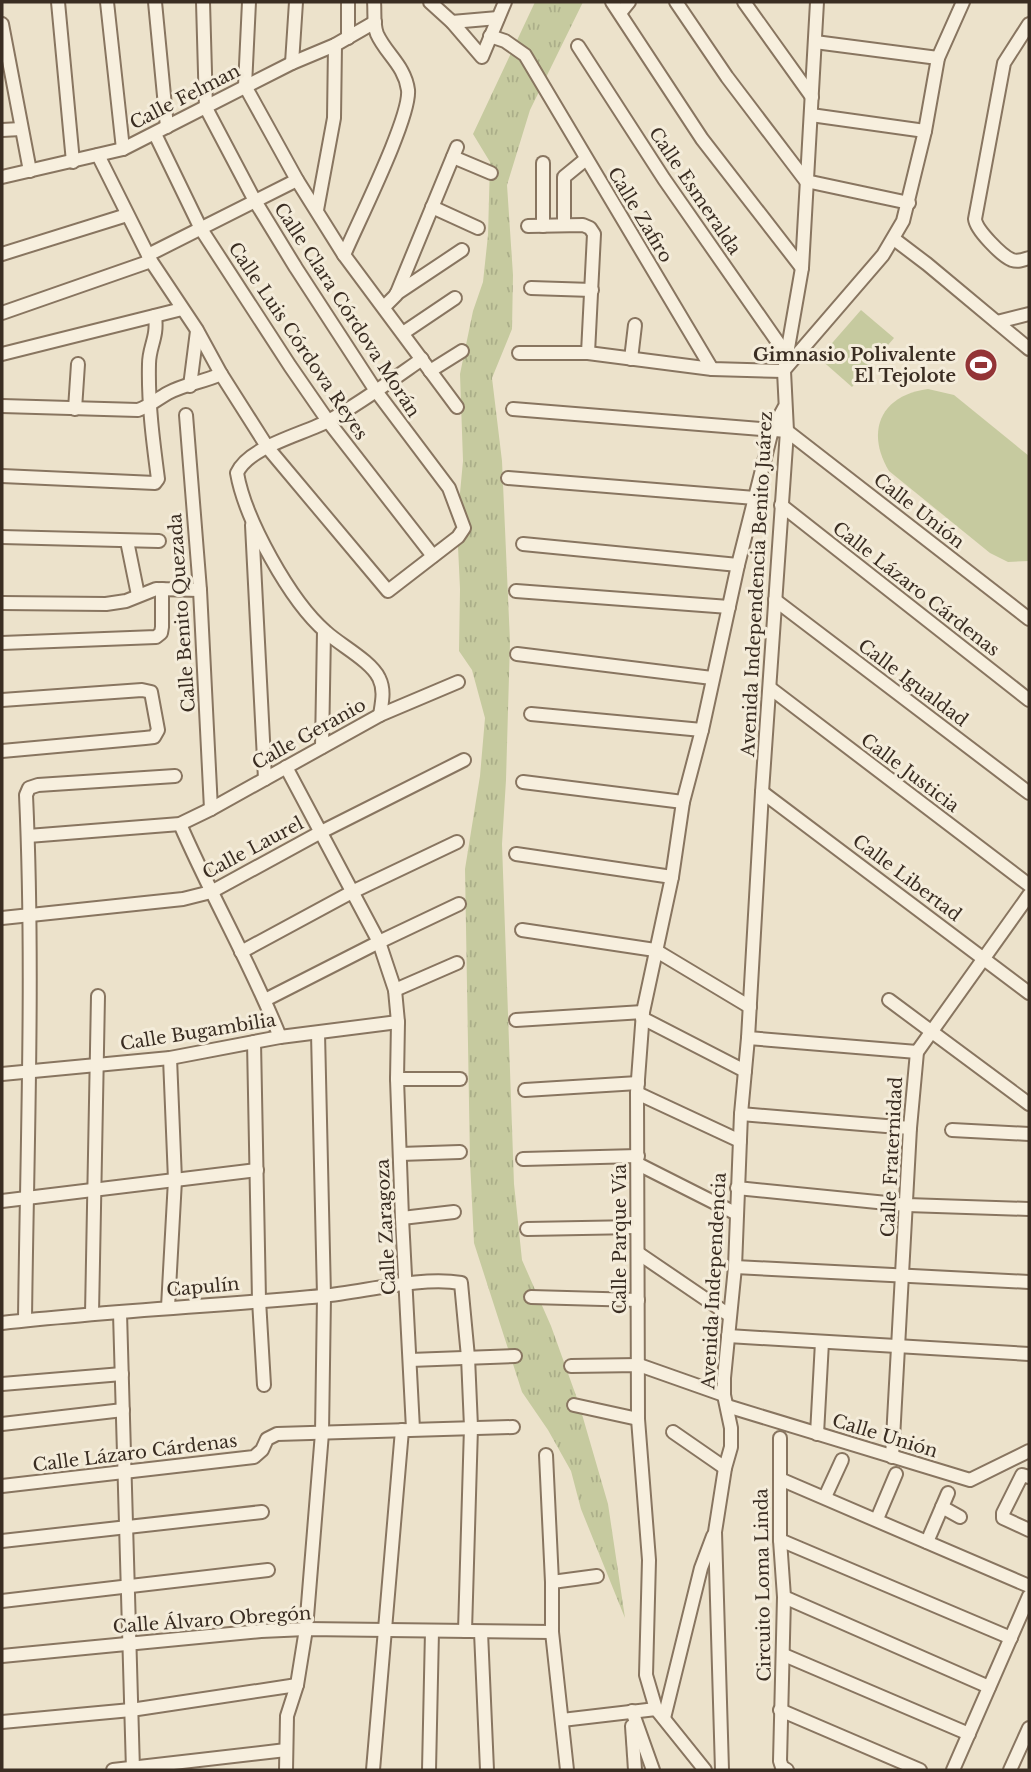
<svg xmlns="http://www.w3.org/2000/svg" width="1031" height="1772" font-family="'Libre Baskerville',serif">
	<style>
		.grass { fill: url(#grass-tufts) }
		.green { fill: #c6ca9f }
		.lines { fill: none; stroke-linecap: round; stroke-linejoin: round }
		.minor-casing { stroke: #887560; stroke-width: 16 }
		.minor { stroke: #f7efde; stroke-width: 12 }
		.labels { text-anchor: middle; stroke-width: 6; stroke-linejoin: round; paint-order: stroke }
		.street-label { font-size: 18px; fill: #3a2d22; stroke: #f4ecda }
		.poi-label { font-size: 18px; font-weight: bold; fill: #3a2d22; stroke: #f4ecda; text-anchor: end }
	</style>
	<defs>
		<pattern id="grass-tufts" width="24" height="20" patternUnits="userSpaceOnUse" patternTransform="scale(1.75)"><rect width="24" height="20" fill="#c6ca9f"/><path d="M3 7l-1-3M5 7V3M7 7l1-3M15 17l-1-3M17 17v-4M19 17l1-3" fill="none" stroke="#abae89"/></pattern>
	</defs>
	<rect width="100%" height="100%" fill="#ece2cb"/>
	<path class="grass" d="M535 2H583L530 110 507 185 513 275 512 329 492 378 502 461 510 642 506 780 502 844 514 1184 522 1260 551 1326 579 1404 608 1504 625 1618 581 1509 571 1471 548 1430 522 1392 474 1243 470 1161 465 869 480 776 485 718 472 670 459 651 460 589 457 525 463 461 460 374 473 311 483 282 488 235 490 162 473 134Z"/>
	<g class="green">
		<path d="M861 310 894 338 852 387 819 358Z"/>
		<path d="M928 389 954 395 1029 456V561L1008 562 990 553 889 471C865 431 881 395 928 389Z"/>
	</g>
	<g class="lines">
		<defs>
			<g id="minor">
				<path d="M58 2 73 162"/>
				<path d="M107 2 123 149"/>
				<path d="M155 2 167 127"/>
				<path d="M249 2 245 86 297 180 344 255 457 407"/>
				<path d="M348 2V38"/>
				<path d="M430 2 452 22 482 57 505 2"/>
				<path d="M612 2 702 139 802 268"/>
				<path d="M676 2 727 77 806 181 909 203"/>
				<path d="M744 2 812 97"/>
				<path d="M620 13 629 2"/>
				<path d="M452 22 498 18"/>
				<path d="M2 24 30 171"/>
				<path d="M1029 24 1004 63 975 219C976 230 1002 256 1012 260 1018 262 1023 260 1029 258"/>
				<path d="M490 36 505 41 525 55 712 369"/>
				<path d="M815 42 938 58"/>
				<path d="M578 46 664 179 786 354"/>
				<path d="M292 63 296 2"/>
				<path d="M811 115 925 131"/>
				<path d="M2 130 21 129"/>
				<path d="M155 134 201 229 290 366 328 421 433 556"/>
				<path d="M98 155 151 261 197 330 221 374 268 448 388 591 458 537 464 528 449 488 376 391 296 268 255 201 206 108 203 2"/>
				<path d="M453 157 491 173"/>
				<path d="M543 163V226"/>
				<path d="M2 177 123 149 292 63 335 45 375 22"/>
				<path d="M432 207 478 228"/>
				<path d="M317 210 334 118 335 45"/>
				<path d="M564 225V177L586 159"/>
				<path d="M528 226 583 225 590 228 594 234 588 353"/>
				<path d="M894 239 927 264 1029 349"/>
				<path d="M2 254 127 215"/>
				<path d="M148 255 297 180"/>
				<path d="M344 255C357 224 411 117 408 90 405 66 386 54 377 34 373 24 375 12 374 2"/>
				<path d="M531 288 592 290"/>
				<path d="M396 294 462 250"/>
				<path d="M384 307 396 295 457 147"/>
				<path d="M2 313 151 261"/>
				<path d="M997 322 1029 314"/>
				<path d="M403 333 455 298"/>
				<path d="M519 353H588L712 369 784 371"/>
				<path d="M2 354 182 309"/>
				<path d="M631 359 635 325"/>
				<path d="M784 370 883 255 903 221 925 131 938 58 963 2"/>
				<path d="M430 371 462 351"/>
				<path d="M190 386 197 331"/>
				<path d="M2 406 138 410C150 406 157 399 168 393 184 384 204 382 221 374"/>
				<path d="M75 409 78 364"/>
				<path d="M513 409 787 431 1029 619"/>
				<path d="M186 415 200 590 211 809"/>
				<path d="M2 476 155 483 158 479C153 441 148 403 149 364 149 346 158 338 155 316"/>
				<path d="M508 478 755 498"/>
				<path d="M781 505 1029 700"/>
				<path d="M252 525 265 779"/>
				<path d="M2 537 159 541"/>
				<path d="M127 541 138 595"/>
				<path d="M523 544 738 565"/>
				<path d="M516 591 729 607"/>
				<path d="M775 600 1029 793"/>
				<path d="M2 603 106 604 126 601 156 589 200 590"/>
				<path d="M2 643 156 637 161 633 162 627V589"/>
				<path d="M517 654 712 678"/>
				<path d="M770 688 1029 885"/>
				<path d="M2 700 142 690 151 692 158 730 154 737 145 738 2 751"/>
				<path d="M531 714 702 730"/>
				<path d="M380 715C382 702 385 690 379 678 371 661 340 645 326 632 290 601 245 519 237 473 249 446 305 434 330 420 362 402 392 380 422 359"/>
				<path d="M322 747 324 631"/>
				<path d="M286 767 379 942 395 990 398 1022 397 1079 402 1218 413 1429"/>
				<path d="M523 782 683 802"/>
				<path d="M762 792 1029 993"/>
				<path d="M180 824C211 896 251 964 280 1037"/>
				<path d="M28 836 180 824 211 809 380 715 458 682"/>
				<path d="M516 854 672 877"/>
				<path d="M2 918 183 899 211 892 321 832 464 760"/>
				<path d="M522 930 655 950 750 1007"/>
				<path d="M241 952 352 892 457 842"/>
				<path d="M395 990 457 963"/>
				<path d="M265 1000 379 942 459 904"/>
				<path d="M889 1000 1029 1104"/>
				<path d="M642 1018 745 1071"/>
				<path d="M516 1020 643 1012"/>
				<path d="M748 1038 917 1052"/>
				<path d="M254 1042 259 1300 264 1385"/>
				<path d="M2 1074 170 1058 280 1037 398 1022"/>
				<path d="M397 1079H460"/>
				<path d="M525 1090 638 1083"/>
				<path d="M637 1093 740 1141"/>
				<path d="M741 1114 910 1128"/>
				<path d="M952 1130 1029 1134"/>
				<path d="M400 1154 460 1152"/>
				<path d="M523 1159 638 1156"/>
				<path d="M638 1164 737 1214"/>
				<path d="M737 1188 907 1205 1029 1209"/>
				<path d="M2 1201 257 1170"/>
				<path d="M402 1218 454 1212"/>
				<path d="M527 1229 637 1227"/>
				<path d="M638 1253 729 1315"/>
				<path d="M735 1267 1029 1282"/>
				<path d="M531 1297 638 1300"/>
				<path d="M168 1307 175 1180 170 1058"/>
				<path d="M120 1313 133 1770"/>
				<path d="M92 1314 98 996"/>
				<path d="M25 1320C27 1145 34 970 26 795L29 788 38 785 175 776"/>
				<path d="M2 1323C108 1311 216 1306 322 1296 364 1292 421 1276 461 1283L468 1357 471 1427 465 1631"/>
				<path d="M728 1336 1029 1354"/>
				<path d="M410 1360 515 1356"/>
				<path d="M571 1366 639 1365 724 1395"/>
				<path d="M2 1384 122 1374"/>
				<path d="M574 1405 638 1419"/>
				<path d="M727 1406 970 1480 1029 1451"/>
				<path d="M2 1424 123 1410"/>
				<path d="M673 1432 725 1468"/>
				<path d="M817 1434 822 1342"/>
				<path d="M780 1438V1540L784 1597 780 1761 782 1767 787 1770"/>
				<path d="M546 1455 552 1582V1632L567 1770"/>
				<path d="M892 1457 910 1128 917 1052 1029 895"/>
				<path d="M1029 1477 1022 1475 1003 1513V1518L1029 1530"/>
				<path d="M780 1479 1029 1586"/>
				<path d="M2 1486 254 1457 262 1450 267 1439 277 1434 513 1427"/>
				<path d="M825 1497 842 1460"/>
				<path d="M942 1507 960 1517"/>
				<path d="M877 1519 896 1474"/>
				<path d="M780 1540 1011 1638"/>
				<path d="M2 1541 262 1512"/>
				<path d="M927 1542 948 1493"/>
				<path d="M552 1582 597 1576"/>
				<path d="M784 1597 989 1687"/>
				<path d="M2 1601 268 1570"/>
				<path d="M481 1632 487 1770"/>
				<path d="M784 1655 969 1734"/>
				<path d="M2 1656 261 1631 306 1629 552 1632"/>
				<path d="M780 1710 920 1770"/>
				<path d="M632 1711 653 1770"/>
				<path d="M664 1718 701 1568 713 1536"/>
				<path d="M562 1720 656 1709"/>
				<path d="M2 1722 131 1710 297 1685"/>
				<path d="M632 1726 635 1770"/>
				<path d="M113 1770 286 1750"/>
				<path d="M286 1770 287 1716 297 1685 306 1629 322 1433 324 1296 318 1033"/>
				<path d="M373 1770 402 1430"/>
				<path d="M429 1770 432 1631"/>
				<path d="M705 1770 656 1709 646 1675 649 1560 638 1419 637 1093 643 1012 672 877 683 802 702 730 738 565 772 430 784 408"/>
				<path d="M722 1770 715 1532 725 1468 731 1447V1428L724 1395V1378L735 1267 741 1114 748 1038 762 792 787 431 784 371 802 268 817 2"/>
				<path d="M953 1770 1029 1596"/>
				<path d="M1010 1770 1029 1728"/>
			</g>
		</defs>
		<use href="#minor" class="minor-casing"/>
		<use href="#minor" class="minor"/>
	</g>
	<defs>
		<symbol id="stadium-disc" viewBox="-11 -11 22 22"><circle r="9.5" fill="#933436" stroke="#f4ecda"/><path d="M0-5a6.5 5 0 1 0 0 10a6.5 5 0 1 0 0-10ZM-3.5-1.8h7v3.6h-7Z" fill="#fff"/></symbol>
	</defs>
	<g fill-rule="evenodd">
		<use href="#stadium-disc" x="962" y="346" width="38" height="38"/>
	</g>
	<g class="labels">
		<g class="street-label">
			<text transform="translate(185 97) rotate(-27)" y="6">Calle Felman</text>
			<text transform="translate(695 191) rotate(56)" y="6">Calle Esmeralda</text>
			<text transform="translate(640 215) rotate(59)" y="6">Calle Zafiro</text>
			<text transform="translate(347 310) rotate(57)" y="6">Calle Clara Córdova Morán</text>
			<text transform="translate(298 341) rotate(56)" y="6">Calle Luis Córdova Reyes</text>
			<text transform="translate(919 511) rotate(38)" y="6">Calle Unión</text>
			<text transform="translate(757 584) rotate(-87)" y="6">Avenida Independencia Benito Juárez</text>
			<text transform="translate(916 589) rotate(38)" y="6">Calle Lázaro Cárdenas</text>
			<text transform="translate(182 613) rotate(-94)" y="6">Calle Benito Quezada</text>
			<text transform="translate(913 683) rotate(37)" y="6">Calle Igualdad</text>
			<text transform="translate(309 734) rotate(-29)" y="6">Calle Geranio</text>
			<text transform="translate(910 773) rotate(37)" y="6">Calle Justicia</text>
			<text transform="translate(253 848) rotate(-28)" y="6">Calle Laurel</text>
			<text transform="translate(907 878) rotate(37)" y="6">Calle Libertad</text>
			<text transform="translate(198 1032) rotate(-9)" y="6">Calle Bugambilia</text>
			<text transform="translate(892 1157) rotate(-87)" y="6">Calle Fraternidad</text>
			<text transform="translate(386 1227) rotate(-93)" y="6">Calle Zaragoza</text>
			<text transform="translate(620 1239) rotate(-90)" y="6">Calle Parque Vía</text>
			<text transform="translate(714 1281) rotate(-87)" y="6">Avenida Independencia</text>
			<text transform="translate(203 1287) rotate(-5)" y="6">Capulín</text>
			<text transform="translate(885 1436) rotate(17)" y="6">Calle Unión</text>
			<text transform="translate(135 1453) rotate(-7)" y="6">Calle Lázaro Cárdenas</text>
			<text transform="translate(763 1585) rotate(-91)" y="6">Circuito Loma Linda</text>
			<text transform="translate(212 1620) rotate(-4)" y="6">Calle Álvaro Obregón</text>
		</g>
		<g class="poi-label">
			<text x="956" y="361">Gimnasio Polivalente<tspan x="956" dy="21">El Tejolote</tspan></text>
		</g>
	</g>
	<rect width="1031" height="1772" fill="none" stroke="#3a2d22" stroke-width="7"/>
</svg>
